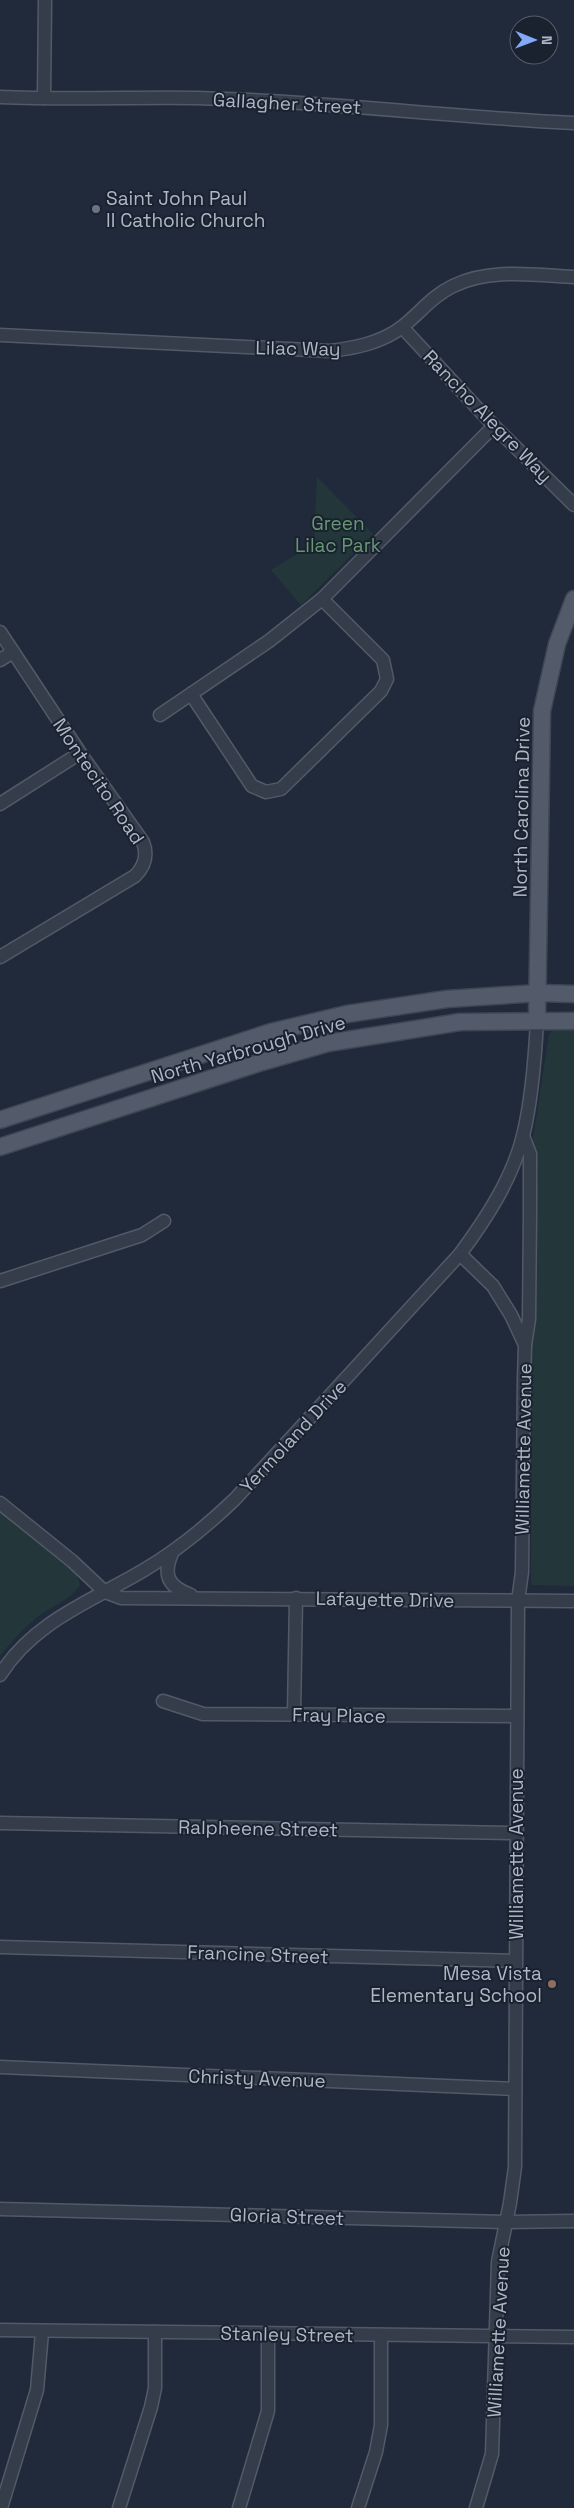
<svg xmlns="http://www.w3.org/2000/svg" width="574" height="2508" font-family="'Space Grotesk',sans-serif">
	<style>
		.green { fill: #23373b }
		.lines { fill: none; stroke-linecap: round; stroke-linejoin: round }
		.minor-casing { stroke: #525a68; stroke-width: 15 }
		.major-casing { stroke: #3e4653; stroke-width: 19 }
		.minor { stroke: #353d4a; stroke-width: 12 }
		.major { stroke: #535b6a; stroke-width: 16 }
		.worship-dot { fill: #6b7280; stroke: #1a222f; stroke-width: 2 }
		.education-dot { fill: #8d6e63; stroke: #1a222f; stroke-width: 2 }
		.labels { text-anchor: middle; stroke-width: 4; stroke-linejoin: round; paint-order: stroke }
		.street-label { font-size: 19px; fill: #afb7c6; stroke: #1a222f }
		.poi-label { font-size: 19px; fill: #afb7c6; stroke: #1a222f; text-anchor: start }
		.park-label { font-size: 19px; fill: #669874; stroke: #1a222f }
	</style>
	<rect width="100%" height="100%" fill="#212a3a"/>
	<g class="green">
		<path d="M317 477 373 534 301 605 271 570 314 544Z"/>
		<path d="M559 1026H574V1586L531 1585 533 1139 549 1034Z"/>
		<path d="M0 1509 76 1572 80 1585C72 1599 49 1608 36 1618 22 1630 11 1642 0 1656Z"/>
	</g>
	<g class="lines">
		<defs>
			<g id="minor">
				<path d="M0 97C66 100 131 97 197 98 323 101 448 117 574 123"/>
				<path d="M44 98 45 0"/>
				<path d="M402 327 494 426 574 505"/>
				<path d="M0 335 330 351C355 348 381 343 402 327 420 313 432 296 453 286 490 268 534 275 574 277"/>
				<path d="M0 632 80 753 143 842C148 855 145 866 135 876L0 957"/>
				<path d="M0 660 13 652"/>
				<path d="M191 694 252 786 266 792 281 789 381 691 387 679 383 660 322 599"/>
				<path d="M160 715 269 641 322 599 494 426"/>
				<path d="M0 804 80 753"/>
				<path d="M460 1254 493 1286 511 1315 525 1345"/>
				<path d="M0 1281 142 1235 164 1221"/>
				<path d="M0 1503 72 1561 105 1592 121 1598 574 1601"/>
				<path d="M172 1553C162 1576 169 1587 191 1595"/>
				<path d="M0 1675C34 1621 92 1601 144 1570 178 1550 207 1526 235 1499L460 1254C486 1219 512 1179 523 1136 532 1099 535 1059 537 1021"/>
				<path d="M163 1701 203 1714 517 1716"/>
				<path d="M294 1714 296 1598"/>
				<path d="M0 1823 516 1833"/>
				<path d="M0 1947 515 1961"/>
				<path d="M0 2067 515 2089"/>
				<path d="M0 2209 505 2222 574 2221"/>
				<path d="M0 2330 574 2337"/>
				<path d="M1 2508 37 2390 42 2332"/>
				<path d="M119 2508 151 2407 155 2388V2332"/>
				<path d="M239 2508 268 2411V2334"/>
				<path d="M358 2508 376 2452 381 2425V2335"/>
				<path d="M476 2508 492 2454 498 2262 510 2203 515 2167 518 1601 522 1572 524 1378 525 1345 529 1319 530 1213V1154L523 1136"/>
			</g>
			<g id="major">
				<path d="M537 1021 542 711 557 644 574 599"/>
				<path d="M0 1120 271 1032 347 1014 447 999 539 993 574 994"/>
				<path d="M0 1147 262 1062 328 1043 460 1022 574 1021"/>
			</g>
		</defs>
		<use href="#minor" class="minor-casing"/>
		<use href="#major" class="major-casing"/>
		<use href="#minor" class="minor"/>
		<use href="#major" class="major"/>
	</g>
	<circle class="worship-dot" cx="96" cy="209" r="5"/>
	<circle class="education-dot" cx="552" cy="1984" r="5"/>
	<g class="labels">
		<g class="street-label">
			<text transform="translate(287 103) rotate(3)" y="7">Gallagher Street</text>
			<text transform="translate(298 348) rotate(1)" y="7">Lilac Way</text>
			<text transform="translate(488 416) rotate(46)" y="7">Rancho Alegre Way</text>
			<text transform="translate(99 781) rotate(56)" y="7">Montecito Road</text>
			<text transform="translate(521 807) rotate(-89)" y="7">North Carolina Drive</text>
			<text transform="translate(248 1049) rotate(-16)" y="7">North Yarbrough Drive</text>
			<text transform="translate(293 1436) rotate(-47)" y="7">Yermoland Drive</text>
			<text transform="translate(523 1449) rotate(-89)" y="7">Williamette Avenue</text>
			<text transform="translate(385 1599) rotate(1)" y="7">Lafayette Drive</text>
			<text transform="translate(339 1715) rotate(1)" y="7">Fray Place</text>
			<text transform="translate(258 1828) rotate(1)" y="7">Ralpheene Street</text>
			<text transform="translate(516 1854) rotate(-90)" y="7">Williamette Avenue</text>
			<text transform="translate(258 1954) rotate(2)" y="7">Francine Street</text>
			<text transform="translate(257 2078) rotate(2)" y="7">Christy Avenue</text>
			<text transform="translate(287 2216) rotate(2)" y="7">Gloria Street</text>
			<text transform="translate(498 2332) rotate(-87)" y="7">Williamette Avenue</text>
			<text transform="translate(287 2334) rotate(1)" y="7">Stanley Street</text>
		</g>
		<g class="poi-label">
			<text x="106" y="205">Saint John Paul<tspan x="106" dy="22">II Catholic Church</tspan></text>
			<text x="542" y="1980" text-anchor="end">Mesa Vista<tspan x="542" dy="22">Elementary School</tspan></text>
		</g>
		<g class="park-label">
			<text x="338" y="530">Green<tspan x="338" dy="22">Lilac Park</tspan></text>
		</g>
	</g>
	<g transform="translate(534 40) rotate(91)"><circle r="24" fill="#1a222f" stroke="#565e6b"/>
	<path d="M0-4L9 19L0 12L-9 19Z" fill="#82aaf9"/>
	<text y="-8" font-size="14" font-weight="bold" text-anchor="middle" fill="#afb7c6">N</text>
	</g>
</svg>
